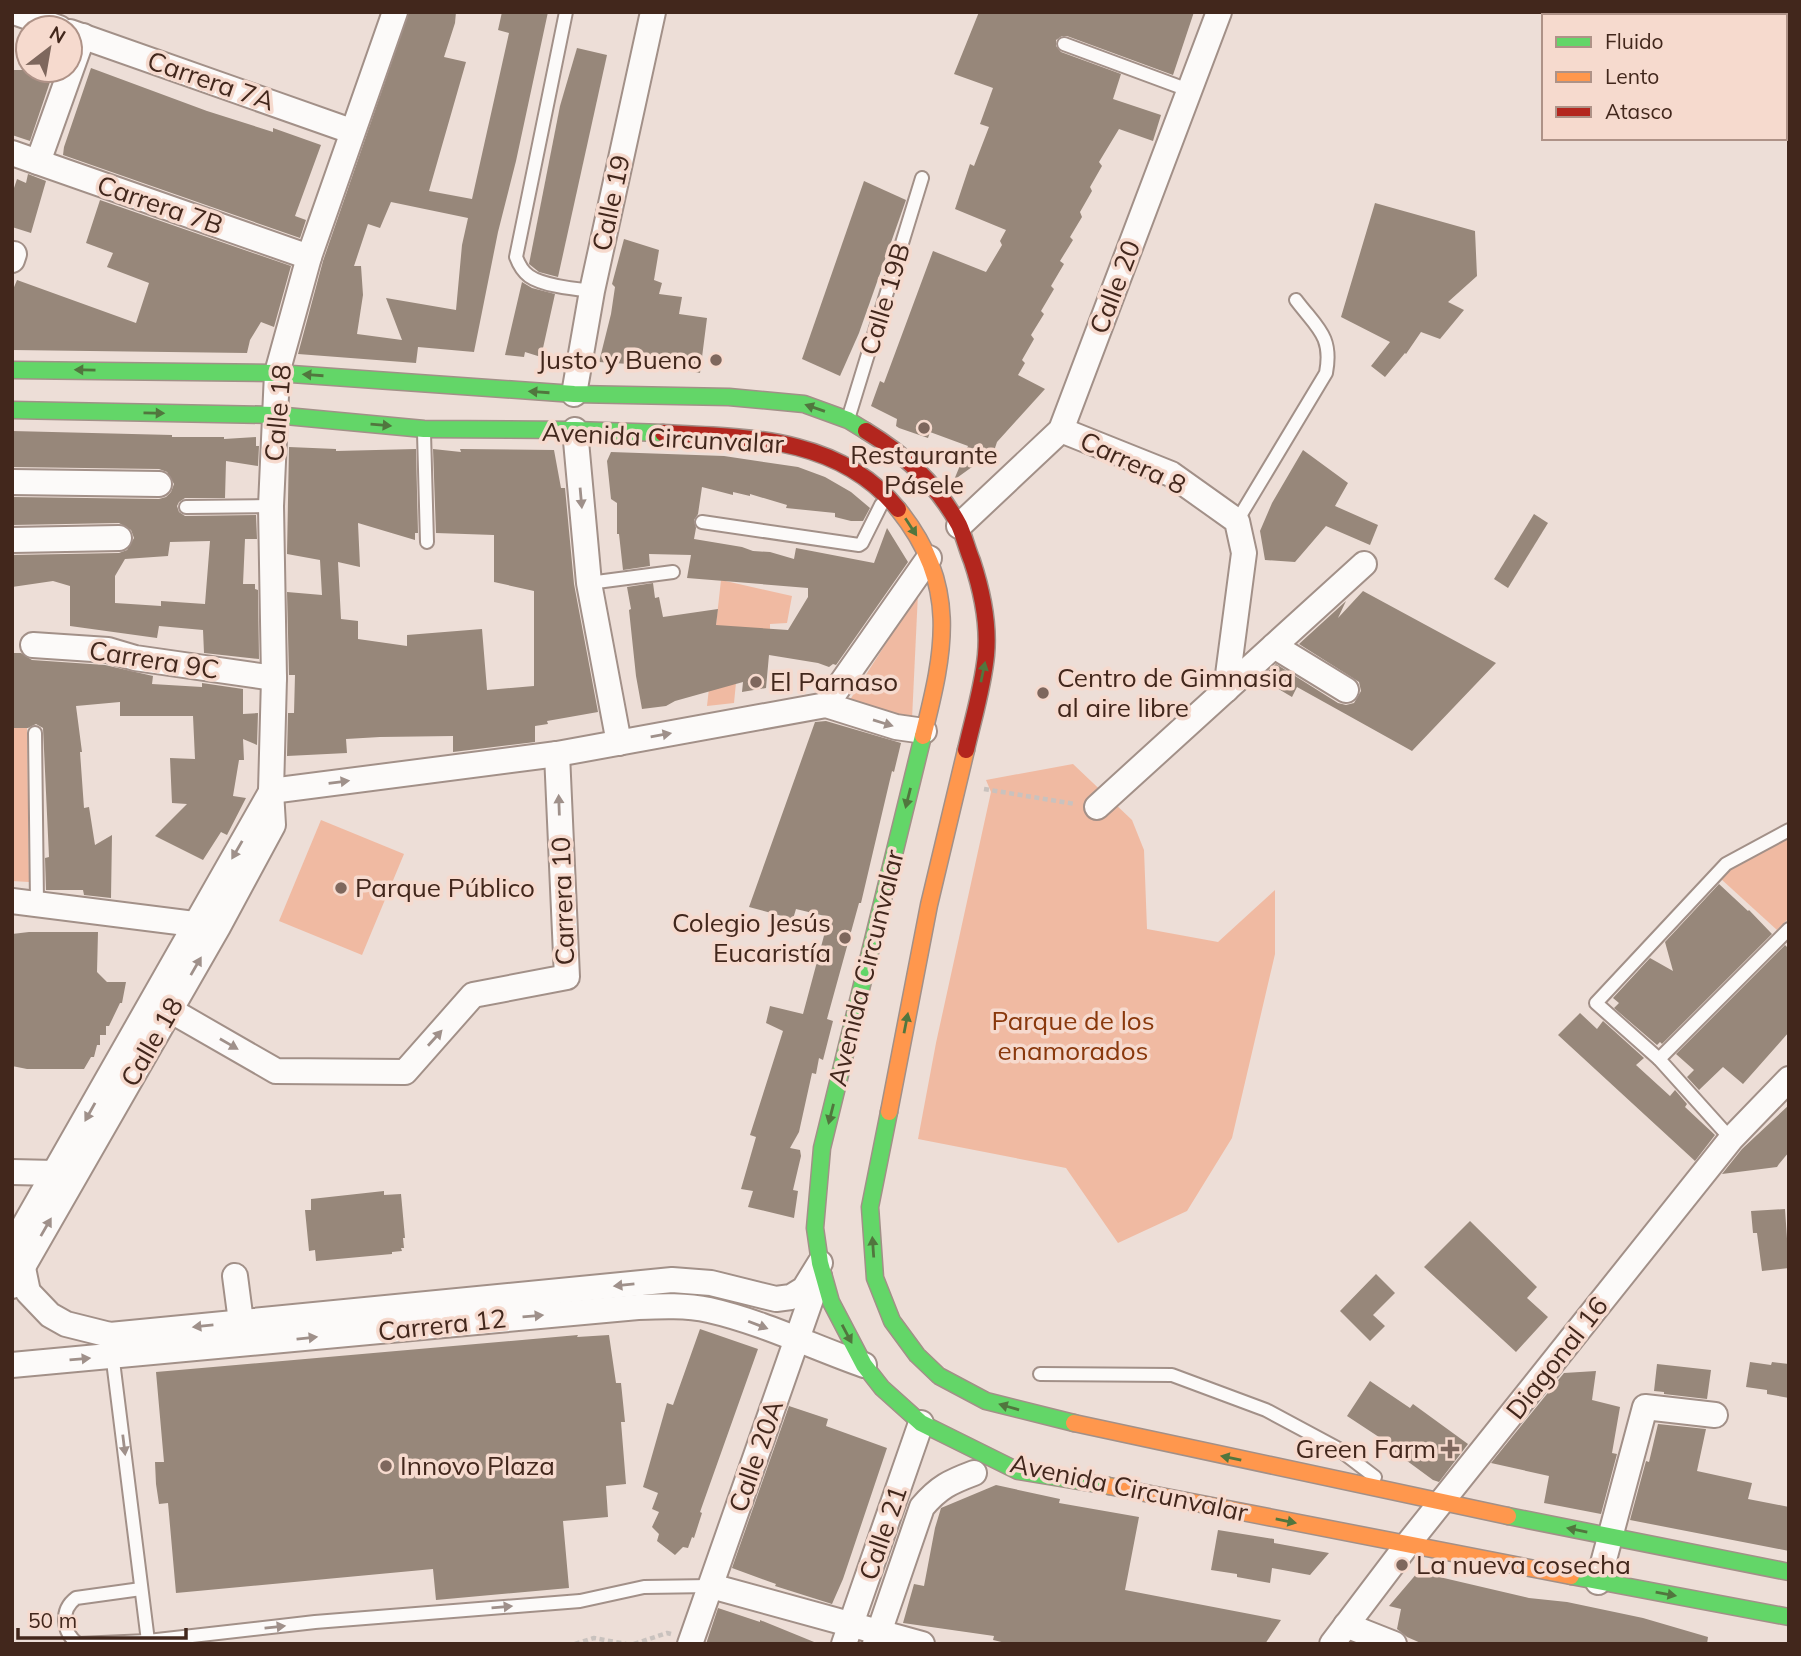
<svg xmlns="http://www.w3.org/2000/svg" width="1801" height="1656" font-family="Mulish,sans-serif">
	<style>
		.green { fill: #f0baa2 }
		.building { fill: #97877a; fill-rule: evenodd }
		.lines { fill: none; stroke-linecap: round; stroke-linejoin: round }
		.lane-casing { stroke: #a29088; stroke-width: 16 }
		.street-casing { stroke: #a29088; stroke-width: 28 }
		.fast-casing { stroke: #a29088; stroke-width: 19 }
		.slow-casing { stroke: #a29088; stroke-width: 19 }
		.jam-casing { stroke: #a29088; stroke-width: 19 }
		.path { stroke: #c9c2be; stroke-width: 4.5; stroke-dasharray: 5 3.5; stroke-linecap: butt }
		.lane { stroke: #fcfaf9; stroke-width: 12 }
		.street { stroke: #fcfaf9; stroke-width: 24 }
		.fast { stroke: #63d668; stroke-width: 16 }
		.slow { stroke: #ff974d; stroke-width: 16 }
		.jam { stroke: #b3261e; stroke-width: 16 }
		.oneway { fill: #51763e }
		.oneway2 { fill: #9f908a }
		.poi-dot { fill: #7e675d; stroke: #f6dace; stroke-width: 2.5 }
		.labels { text-anchor: middle; stroke-width: 7; stroke-linejoin: round; paint-order: stroke }
		.street-label { font-size: 26px; fill: #42271c; stroke: #f6dace }
		.poi-label { font-size: 26px; fill: #42271c; stroke: #f6dace; text-anchor: start }
		.park-label { font-size: 26px; fill: #89380c; stroke: #f6dace }
	</style>
	<rect width="100%" height="100%" fill="#edded7"/>
	<g class="green">
		<path d="M721 580 792 596 787 623 770 624V637L741 632 734 703 707 706Z"/>
		<path d="M918 593 912 719 848 703Z"/>
		<path d="M12 728H27L29 882 12 881Z"/>
		<path d="M1073 764 1132 820 1144 850 1147 929 1218 942 1275 890V954L1232 1138 1187 1211 1118 1243 1066 1168 918 1139 936 1043 991 792 986 780Z"/>
		<path d="M321 820 404 854 362 955 279 921Z"/>
		<path d="M1789 838V918L1777 930 1721 879 1729 870Z"/>
	</g>
	<g class="building">
		<path d="M409 12H456L455 23 444 57 466 62 429 191 472 199 509 33 498 30 502 12H548L516 161 498 232 474 352 418 347 416 363 298 354 323 261ZM391 202 468 218 462 245 456 310 386 298 402 340 357 334 363 295 361 266H354L368 224 380 228Z"/>
		<path d="M979 12H1194L1173 75 1067 36H1062L1056 40V46L1061 52 1121 74 1113 99 1161 115 1153 141 1119 129 1099 162 1102 166 1090 187 1092 191 1080 212 1082 217 1070 237 1073 240 1060 261 1064 264 1051 286 1054 289 1041 311 1044 314 1031 335 1034 339 1022 360 1025 363 1018 375 1045 389 997 442 994 451 954 480 968 446 930 432 928 438 899 428 896 426 897 419 871 406 880 381 884 383 933 251 986 272 1002 245 1000 241 1006 230 955 209 970 164 974 166 989 127 980 124 993 88 954 74Z"/>
		<path d="M577 48 607 55 558 277 539 272 529 264 560 106Z"/>
		<path d="M91 68 207 111 273 132V128L321 145 295 216 306 220 300 238 63 155 64 147Z"/>
		<path d="M12 70H54L30 141 12 135Z"/>
		<path d="M28 174 46 181 31 233 12 227V194L17 179 26 183Z"/>
		<path d="M864 181 906 200 859 333 840 376 802 359Z"/>
		<path d="M100 200 291 266 274 327 261 322 250 340 247 353 12 350V292L17 280 136 323 149 283 107 267 113 253 86 243Z"/>
		<path d="M1375 203 1475 231 1477 276 1448 302 1464 310 1440 339 1421 332 1406 354 1405 353 1385 377 1371 366 1390 342 1341 317Z"/>
		<path d="M624 239 659 250 654 280 662 283 659 294 682 297 679 314 707 318 700 373 673 367 599 362 611 314 615 287 612 284Z"/>
		<path d="M522 282 532 288 555 294 541 357 525 352 524 357 505 355Z"/>
		<path d="M12 431 172 435V437H224V439L256 437V446H259L258 466 226 461 225 498H185L179 502 177 506 179 512 185 516 256 515 257 539H245L243 584H255V589L258 590 259 659 204 653 203 630 159 626 157 638 70 626V586L53 581 12 587V555L119 553 127 550 134 538 131 530 119 523 12 525V497L159 499 166 497 171 492 174 484 167 472 159 469 12 467ZM210 541 205 604 161 601V606L115 603V576L125 559 168 556 170 542Z"/>
		<path d="M289 447 336 449V451L416 449 418 533H415V540L358 523 360 567 338 562 341 619 358 621V639L407 646V635L482 629 487 690 534 686V591L494 582V535L436 533 433 449 461 452 460 449 554 450 561 488H565L574 584 598 712 547 721 548 724 535 726V742L453 752V736L380 737 346 739 347 753 287 756 288 713H294L295 675H289L287 592 322 595 320 560 287 554Z"/>
		<path d="M1303 450 1348 483 1335 506 1378 525 1370 545 1326 526 1295 562 1265 560 1260 531 1272 503Z"/>
		<path d="M611 452 724 456 798 467 825 477 851 492 870 508 863 521H851L835 517V513L786 508 787 505 750 494V496L733 492V495L702 487 698 514 694 520 696 528 694 539 742 547 753 551 770 552 794 559 796 548 874 563 887 528 908 562 836 665 833 664 829 667 818 663 769 655 766 688 742 692 743 682 675 701 666 706 642 709 636 676 629 610 631 609 627 587 653 583 655 598 659 597 663 617 718 609 716 625 788 630 808 597V588L687 578 691 555 649 554 650 566 623 570 619 534H617V503L611 499 607 461Z"/>
		<path d="M1534 514 1548 523 1508 588 1494 579Z"/>
		<path d="M1363 591 1496 663 1412 751 1297 687 1292 697 1260 678 1276 664 1338 703 1346 705 1354 703 1361 691 1359 682 1299 644 1346 601 1338 618Z"/>
		<path d="M12 653H21L32 660 105 665 153 676 152 684 202 687V683L243 689V714L258 713 257 745 243 739 244 760H239L233 796 246 798 227 835 221 832 203 860 155 836 187 804 172 803 170 758 195 759 193 716H120V702L76 706 82 752H80L84 808 89 807 95 845 112 835 111 898 84 895 83 890H46L45 858 49 857 43 728 36 724 28 728H12Z"/>
		<path d="M826 721 901 743 894 772 892 771 861 903H859L827 1019 833 1021 823 1060 819 1058 816 1074 812 1073 799 1132 790 1148 800 1150 801 1156 793 1190 798 1191 794 1218 748 1207 753 1191 741 1189 756 1137 750 1135 783 1031 766 1023 770 1006 803 1014 829 917 796 909 793 919 749 907 815 722Z"/>
		<path d="M1719 884 1748 911 1749 910 1772 934 1662 1044 1660 1042 1657 1045 1614 1008 1619 1003 1613 998 1650 958 1673 971 1665 942Z"/>
		<path d="M29 932H98L97 972 107 982H126L122 1003H120L109 1026H106V1035H100V1045H97L94 1057H91L84 1069H27L12 1066V934Z"/>
		<path d="M1785 945 1789 949V1032L1743 1084 1723 1067 1699 1090 1687 1077 1694 1070 1676 1054Z"/>
		<path d="M1580 1013 1597 1029 1603 1021 1644 1058 1636 1065 1670 1096 1675 1090 1687 1104 1685 1107 1715 1135 1695 1161 1558 1035Z"/>
		<path d="M1789 1105V1152L1779 1164 1777 1167 1722 1174 1742 1149Z"/>
		<path d="M384 1191V1195L401 1194 405 1238H403L404 1248H401L402 1251 392 1252V1254L316 1261 315 1250 309 1251 305 1210H311V1199Z"/>
		<path d="M1785 1209 1789 1268 1762 1271 1757 1233H1753L1751 1211Z"/>
		<path d="M1470 1221 1537 1287 1527 1298 1548 1317 1516 1352 1424 1267Z"/>
		<path d="M1376 1274 1395 1293 1373 1315 1385 1326 1370 1341 1340 1311Z"/>
		<path d="M700 1329 758 1349 700 1512 702 1513 694 1538 692 1537 688 1548 683 1547 675 1555 657 1541 659 1534 652 1527 659 1512 652 1509 658 1493 643 1487 667 1403 673 1405Z"/>
		<path d="M578 1335 577 1337 609 1335 616 1383H621L625 1422H621L626 1484 606 1486 608 1517 563 1521 569 1588 436 1600 433 1569 176 1593 168 1503 159 1504 156 1484 155 1462H164L156 1372Z"/>
		<path d="M1750 1362 1771 1365 1772 1362 1789 1364V1398L1767 1394V1390L1746 1387Z"/>
		<path d="M1657 1364 1711 1370 1707 1399 1664 1394V1392L1654 1391Z"/>
		<path d="M1596 1371 1592 1400 1620 1407 1612 1453 1617 1454 1601 1514 1544 1503 1549 1476 1491 1463 1564 1373Z"/>
		<path d="M1370 1381 1410 1408 1413 1404 1468 1444 1439 1482 1433 1480 1384 1444 1385 1441 1347 1416Z"/>
		<path d="M789 1406 828 1419 826 1426 887 1448 843 1579 832 1604 775 1586 776 1584 732 1568Z"/>
		<path d="M1658 1424 1706 1429 1697 1471 1752 1483 1748 1499 1789 1507V1551L1630 1520 1646 1461 1649 1462Z"/>
		<path d="M996 1485 1060 1499 1059 1503 1139 1517 1125 1590 1281 1620 1265 1644H1010L993 1640 994 1636 903 1623 914 1584 924 1586 935 1528 941 1508Z"/>
		<path d="M1218 1530 1274 1539V1543L1329 1553 1310 1575 1272 1568 1270 1583 1237 1577V1574L1211 1570Z"/>
		<path d="M1418 1572 1529 1598 1567 1602 1643 1618 1708 1637 1707 1644H1423L1407 1637 1397 1629 1401 1609 1389 1606Z"/>
		<path d="M718 1608 760 1622V1620L819 1644H706Z"/>
	</g>
	<g class="lines">
		<defs>
			<g id="lane">
				<path d="M566 12 516 257C519 265 522 271 529 276 543 286 575 289 592 291"/>
				<path d="M1064 44 1191 91"/>
				<path d="M849 416 922 178"/>
				<path d="M424 433 427 542"/>
				<path d="M186 507 271 506"/>
				<path d="M1237 521 1326 373C1333 336 1317 328 1296 300"/>
				<path d="M702 522 859 545 862 543 881 505 886 500"/>
				<path d="M589 583 673 572"/>
				<path d="M35 733 37 903"/>
				<path d="M1659 1059 1789 929"/>
				<path d="M1731 1139 1659 1059 1596 1003 1726 864 1789 830"/>
				<path d="M112 1353 148 1641 315 1622 580 1601 644 1587 711 1586"/>
				<path d="M1040 1374 1172 1375 1266 1410 1337 1448 1375 1477"/>
				<path d="M78 1644C62 1632 60 1610 76 1598L141 1589"/>
				<path d="M78 1644 148 1641"/>
			</g>
			<g id="street">
				<path d="M14 12 59 28"/>
				<path d="M1786 12 1789 14"/>
				<path d="M70 32 351 131"/>
				<path d="M12 153 309 257"/>
				<path d="M38 162 83 36"/>
				<path d="M12 260 14 254"/>
				<path d="M574 394 592 291 653 12"/>
				<path d="M575 430 589 583 619 743"/>
				<path d="M1061 430 1171 474 1237 521 1244 553 1226 690"/>
				<path d="M12 482 159 484"/>
				<path d="M959 526 1061 430 1219 12"/>
				<path d="M12 540 119 538"/>
				<path d="M33 645 108 650 135 658 274 678"/>
				<path d="M1274 646 1346 690"/>
				<path d="M826 705 929 558"/>
				<path d="M271 791 557 754 826 705 896 727 924 731"/>
				<path d="M1097 807 1364 564"/>
				<path d="M12 901 210 926"/>
				<path d="M170 1010 276 1071 405 1072 473 995 567 977 557 754"/>
				<path d="M12 1172 55 1173"/>
				<path d="M12 1247 271 792"/>
				<path d="M23 1268 28 1292 50 1315 66 1324 110 1335 672 1280 711 1283 776 1299 791 1297 804 1289 820 1263"/>
				<path d="M235 1276 243 1337"/>
				<path d="M12 1286 218 927 273 825 271 791 274 678 271 506 277 373 309 257 395 12"/>
				<path d="M12 1365 638 1307C662 1306 686 1305 709 1310 762 1322 813 1347 864 1365"/>
				<path d="M1598 1582 1645 1407 1715 1415"/>
				<path d="M711 1586 922 1644"/>
				<path d="M1346 1625 1394 1644"/>
				<path d="M690 1644 819 1276"/>
				<path d="M844 1644 921 1423"/>
				<path d="M875 1644 922 1507C939 1487 950 1482 974 1473"/>
				<path d="M1332 1644 1407 1545 1731 1139 1789 1079"/>
			</g>
			<g id="fast">
				<path d="M12 370 277 373 574 394 729 397 804 404 848 420 866 431"/>
				<path d="M12 410 275 415 424 429 575 430 663 433"/>
				<path d="M923 736 822 1148 815 1228 820 1263 831 1302 864 1365 882 1388 921 1423 1018 1471 1109 1486"/>
				<path d="M889 1112 870 1207 875 1278 892 1321 917 1355 939 1376 986 1401 1074 1423"/>
				<path d="M1508 1516 1789 1572"/>
				<path d="M1571 1576 1789 1617"/>
			</g>
			<g id="slow">
				<path d="M898 509C959 585 945 649 923 736"/>
				<path d="M889 1112 929 905 966 750"/>
				<path d="M1074 1423 1508 1516"/>
				<path d="M1109 1486 1571 1576"/>
			</g>
			<g id="jam">
				<path d="M866 431C904 454 938 486 959 525 964 536 967 549 972 561 982 591 989 623 986 655 983 687 973 719 966 750"/>
				<path d="M663 433C748 437 840 437 898 509"/>
			</g>
		</defs>
		<use href="#lane" class="lane-casing"/>
		<use href="#street" class="street-casing"/>
		<use href="#fast" class="fast-casing"/>
		<use href="#slow" class="slow-casing"/>
		<use href="#jam" class="jam-casing"/>
		<g class="path">
			<path d="M984 789 1075 804"/>
			<path d="M575 1644 594 1638 626 1644"/>
			<path d="M634 1644 667 1633 671 1634"/>
		</g>
		<use href="#lane" class="lane"/>
		<use href="#street" class="street"/>
		<use href="#fast" class="fast"/>
		<use href="#slow" class="slow"/>
		<use href="#jam" class="jam"/>
	</g>
	<defs><path id="oneway-solid" d="M-6-.8H1V-3.2L6.5 0L1 3.2V.8H-6Z" transform="scale(1.75)"/></defs>
	<g class="oneway">
		<use href="#oneway-solid" transform="translate(85 370) rotate(-179)"/>
		<use href="#oneway-solid" transform="translate(313 375) rotate(-176)"/>
		<use href="#oneway-solid" transform="translate(539 392) rotate(-176)"/>
		<use href="#oneway-solid" transform="translate(815 408) rotate(-161)"/>
		<use href="#oneway-solid" transform="translate(154 413) rotate(1)"/>
		<use href="#oneway-solid" transform="translate(381 425) rotate(5)"/>
		<use href="#oneway-solid" transform="translate(911 527) rotate(57)"/>
		<use href="#oneway-solid" transform="translate(983 672) rotate(-78)"/>
		<use href="#oneway-solid" transform="translate(908 798) rotate(104)"/>
		<use href="#oneway-solid" transform="translate(906 1023) rotate(-79)"/>
		<use href="#oneway-solid" transform="translate(831 1114) rotate(104)"/>
		<use href="#oneway-solid" transform="translate(873 1247) rotate(-94)"/>
		<use href="#oneway-solid" transform="translate(847 1334) rotate(62)"/>
		<use href="#oneway-solid" transform="translate(1009 1407) rotate(-164)"/>
		<use href="#oneway-solid" transform="translate(1231 1458) rotate(-168)"/>
		<use href="#oneway-solid" transform="translate(1286 1521) rotate(11)"/>
		<use href="#oneway-solid" transform="translate(1577 1530) rotate(-169)"/>
		<use href="#oneway-solid" transform="translate(1666 1594) rotate(10)"/>
	</g>
	<g class="oneway2">
		<use href="#oneway-solid" transform="translate(581 498) rotate(85)"/>
		<use href="#oneway-solid" transform="translate(883 723) rotate(17)"/>
		<use href="#oneway-solid" transform="translate(661 735) rotate(-10)"/>
		<use href="#oneway-solid" transform="translate(339 782) rotate(-7)"/>
		<use href="#oneway-solid" transform="translate(559 805) rotate(-92)"/>
		<use href="#oneway-solid" transform="translate(237 850) rotate(120)"/>
		<use href="#oneway-solid" transform="translate(196 966) rotate(-60)"/>
		<use href="#oneway-solid" transform="translate(435 1038) rotate(-48)"/>
		<use href="#oneway-solid" transform="translate(229 1044) rotate(30)"/>
		<use href="#oneway-solid" transform="translate(90 1112) rotate(119)"/>
		<use href="#oneway-solid" transform="translate(46 1227) rotate(-60)"/>
		<use href="#oneway-solid" transform="translate(624 1285) rotate(174)"/>
		<use href="#oneway-solid" transform="translate(533 1316) rotate(-5)"/>
		<use href="#oneway-solid" transform="translate(758 1325) rotate(21)"/>
		<use href="#oneway-solid" transform="translate(203 1326) rotate(174)"/>
		<use href="#oneway-solid" transform="translate(307 1338) rotate(-6)"/>
		<use href="#oneway-solid" transform="translate(80 1359) rotate(-5)"/>
		<use href="#oneway-solid" transform="translate(124 1445) rotate(83)"/>
		<use href="#oneway-solid" transform="translate(502 1607) rotate(-5)"/>
		<use href="#oneway-solid" transform="translate(275 1627) rotate(-6)"/>
	</g>
	<g class="poi-dot">
		<circle cx="716" cy="360" r="7"/>
		<circle cx="924" cy="428" r="7"/>
		<circle cx="756" cy="682" r="7"/>
		<circle cx="1043" cy="693" r="7"/>
		<circle cx="341" cy="888" r="7"/>
		<circle cx="845" cy="938" r="7"/>
		<path d="M1446.5 1438.5h7v7h7v7h-7v7h-7v-7h-7v-7h7z"/>
		<circle cx="386" cy="1466" r="7"/>
		<circle cx="1402" cy="1565" r="7"/>
	</g>
	<g class="labels">
		<g class="street-label">
			<text transform="translate(211 81) rotate(19)" y="9">Carrera 7A</text>
			<text transform="translate(611 203) rotate(-78)" y="9">Calle 19</text>
			<text transform="translate(160 205) rotate(19)" y="9">Carrera 7B</text>
			<text transform="translate(1115 287) rotate(-69)" y="9">Calle 20</text>
			<text transform="translate(885 299) rotate(-73)" y="9">Calle 19B</text>
			<text transform="translate(278 413) rotate(-85)" y="9">Calle 18</text>
			<text transform="translate(663 438) rotate(3)" y="9">Avenida Circunvalar</text>
			<text transform="translate(1133 463) rotate(25)" y="9">Carrera 8</text>
			<text transform="translate(154 660) rotate(9)" y="9">Carrera 9C</text>
			<text transform="translate(563 901) rotate(-92)" y="9">Carrera 10</text>
			<text transform="translate(866 968) rotate(-76)" y="9">Avenida Circunvalar</text>
			<text transform="translate(152 1042) rotate(-60)" y="9">Calle 18</text>
			<text transform="translate(442 1325) rotate(-6)" y="9">Carrera 12</text>
			<text transform="translate(1557 1358) rotate(-52)" y="9">Diagonal 16</text>
			<text transform="translate(756 1456) rotate(-71)" y="9">Calle 20A</text>
			<text transform="translate(1129 1488) rotate(12)" y="9">Avenida Circunvalar</text>
			<text transform="translate(883 1533) rotate(-71)" y="9">Calle 21</text>
		</g>
		<g class="poi-label">
			<text x="702" y="369" text-anchor="end">Justo y Bueno</text>
			<text x="924" y="464" text-anchor="middle">Restaurante<tspan x="924" dy="30">Pásele</tspan></text>
			<text x="1057" y="687">Centro de Gimnasia<tspan x="1057" dy="30">al aire libre</tspan></text>
			<text x="770" y="691">El Parnaso</text>
			<text x="355" y="897">Parque Público</text>
			<text x="831" y="932" text-anchor="end">Colegio Jesús<tspan x="831" dy="30">Eucaristía</tspan></text>
			<text x="1436" y="1458" text-anchor="end">Green Farm</text>
			<text x="400" y="1475">Innovo Plaza</text>
			<text x="1416" y="1574">La nueva cosecha</text>
		</g>
		<g class="park-label">
			<text x="1073" y="1030">Parque de los<tspan x="1073" dy="30">enamorados</tspan></text>
		</g>
	</g>
	<rect width="1801" height="1656" fill="none" stroke="#42271c" stroke-width="28"/>
	<rect x="1542" y="14" width="245" height="126" fill="#f6dace" stroke="#ae9287" stroke-width="2"/>
	<rect x="1556" y="37" width="35" height="10" fill="#63d668" stroke="#ae9287" stroke-width="2"/>
	<text x="1605" y="49" font-size="21" fill="#42271c">Fluido</text>
	<rect x="1556" y="72" width="35" height="10" fill="#ff974d" stroke="#ae9287" stroke-width="2"/>
	<text x="1605" y="84" font-size="21" fill="#42271c">Lento</text>
	<rect x="1556" y="107" width="35" height="10" fill="#b3261e" stroke="#ae9287" stroke-width="2"/>
	<text x="1605" y="119" font-size="21" fill="#42271c">Atasco</text>
	<g transform="translate(49 49) rotate(31)"><circle r="33" fill="#f6dace" stroke="#ae9287" stroke-width="2"/>
	<path d="M0-5L12 26L0 18L-12 26Z" fill="#7e675d"/>
	<text y="-10" font-size="19" font-weight="bold" text-anchor="middle" fill="#42271c">N</text>
	</g>
	<path d="M18 1628v10h168v-10" fill="none" stroke="#42271c" stroke-width="3.5"/>
	<text x="28" y="1628" font-size="21" fill="#42271c" stroke="#f6dace" stroke-width="5" paint-order="stroke">50 m</text>
</svg>
